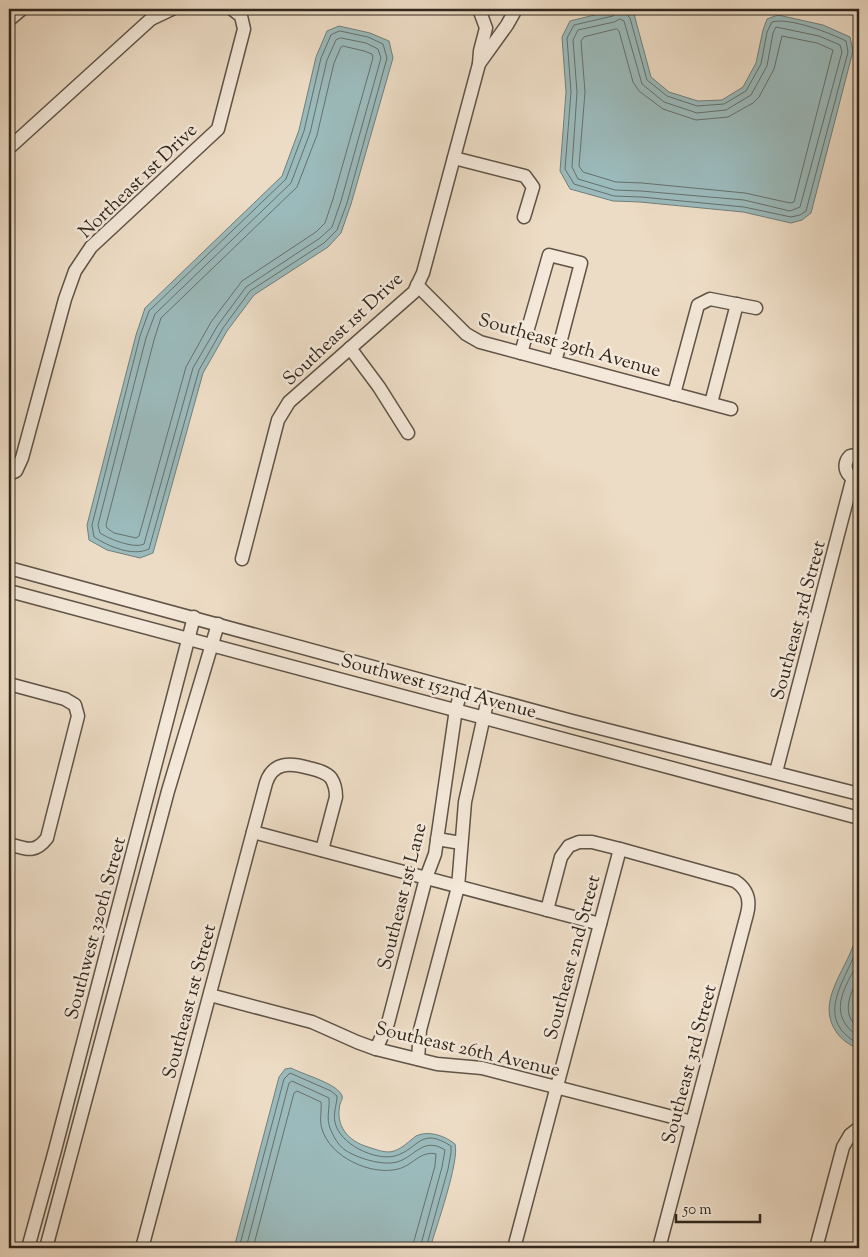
<svg xmlns="http://www.w3.org/2000/svg" width="868" height="1257" font-family="'Sorts Mill Goudy',serif">
	<style>
		.water { fill: #9bbabb; stroke: #707f7c }
		.lines { fill: none; stroke-linecap: round; stroke-linejoin: round }
		.shore { stroke: #66706c; stroke-width: 1 }
		.minor-casing { stroke: #5f5447; stroke-width: 15 }
		.minor { stroke: #f3e8d9; stroke-width: 12 }
		.labels { text-anchor: middle; stroke-width: 5; stroke-linejoin: round; paint-order: stroke }
		.street-label { font-size: 19px; fill: #30261d; stroke: #f3e8d9 }
	</style>
	<rect width="100%" height="100%" fill="#eddcc5"/>
	<filter id="stains"><feTurbulence type="fractalNoise" baseFrequency=".004" numOctaves="4"/><feColorMatrix values="0 0 0 0 .2 0 0 0 0 .09 0 0 0 0 .02 0 0 0 .5 -.17"/></filter>
	<radialGradient id="worn" r=".72"><stop offset=".6" stop-color="#630" stop-opacity="0"/><stop offset="1" stop-color="#630" stop-opacity=".3"/></radialGradient>
	<g class="water">
		<path d="M619 9H628L634 14 651 77 669 92 698 101 722 100 743 87 756 63 763 30 767 19 778 15 823 25 850 37 853 51 811 213 802 220 791 223 743 212 640 202 613 201 570 189 560 171 566 92 562 37 570 21Z"/>
		<path d="M339 26 370 33 389 41 393 58 351 204 341 233 328 247 254 295 227 331 203 373 153 553 140 558 107 550 89 540 87 525 136 335 145 308 282 176 299 130 316 57 327 31Z"/>
		<path d="M859 893V1049C851 1046 842 1040 837 1033 815 1003 845 972 854 943 858 926 855 909 859 893Z"/>
		<path d="M291 1068C302 1074 335 1083 341 1094 344 1098 341 1101 340 1104 335 1126 348 1141 368 1147 375 1149 386 1154 394 1151 403 1148 409 1141 416 1136 429 1130 445 1136 455 1144 460 1160 436 1228 430 1248H234L279 1077 285 1069Z"/>
	</g>
	<g class="lines">
		<g class="shore">
			<path d="M617 9 616 13 613 16 574 25 567 38 571 92 565 169 574 184 614 196 641 197 744 207 791 217 800 215 806 211 848 52 846 41C830 33 789 17 772 22L767 32 761 64 746 91 724 104 697 106 667 96 647 80 630 18 625 13V9"/>
			<path d="M620 19 624 21 642 84 664 102 697 113 726 110 751 95 767 66 773 33 776 27 819 36 840 45 842 52 800 207 790 211 744 200 641 191 615 190 578 179 572 167 577 92 573 40 578 30 614 22Z"/>
			<path d="M617 29 619 31 633 82 639 91 663 109 696 120 728 117 753 103 759 97 774 69 782 36 817 43 833 50 794 202 790 203 745 193 642 183 616 182 583 172 579 166 585 92 581 41 584 37Z"/>
			<path d="M340 31 368 37 383 44 387 58 347 203 337 230 324 243 250 291 223 328 199 370 149 549C132 557 108 546 94 537L92 525 140 336 149 311 286 179 304 131 321 58 331 35Z"/>
			<path d="M341 38 366 43 378 49 381 58 341 201 332 227 320 238 246 287 218 325 193 368 144 544C134 549 109 539 100 533L98 525 146 338 155 314 291 183 310 133 327 60 336 40Z"/>
			<path d="M343 46 364 51 372 54 373 58 333 199 325 223 316 232 242 281 211 322 186 367 139 536 136 538 114 533 107 528 106 525 154 340 161 318 297 187 317 135 334 63 341 47Z"/>
			<path d="M859 941C850 978 809 1017 859 1044"/>
			<path d="M859 960C845 988 825 1014 859 1037"/>
			<path d="M859 977C850 993 840 1015 859 1028"/>
			<path d="M239 1248 284 1079 290 1073 331 1091 337 1096C337 1104 333 1113 335 1122 339 1144 375 1161 395 1156 419 1149 420 1126 451 1146V1153L448 1169 426 1248"/>
			<path d="M246 1248 289 1083 292 1081 329 1098C330 1108 326 1118 330 1128 333 1136 338 1145 345 1150 357 1158 382 1166 397 1162 415 1157 423 1136 445 1150L442 1167 420 1248"/>
			<path d="M253 1248 294 1093 297 1091 321 1102C322 1111 319 1120 322 1129 330 1157 371 1176 398 1169 412 1166 421 1150 436 1154L435 1166 412 1248"/>
		</g>
		<defs>
			<g id="minor">
				<path d="M9 20 22 9"/>
				<path d="M479 64 507 25 516 9"/>
				<path d="M9 148 151 19 172 9"/>
				<path d="M454 158 525 176 533 187 524 217"/>
				<path d="M417 285 466 334 480 342 731 409"/>
				<path d="M350 348 379 387 408 433"/>
				<path d="M521 353 549 255 581 263 555 362"/>
				<path d="M674 394 698 305 710 299 756 308"/>
				<path d="M711 403 737 304"/>
				<path d="M859 454 850 456C844 462 844 470 850 476L859 478"/>
				<path d="M9 474 16 471 22 458 65 299 75 271 91 247 218 129 244 29 241 16 232 9"/>
				<path d="M242 559 278 420 289 402 414 292 423 273 479 64 480 51 486 28 479 9"/>
				<path d="M9 568 572 721 859 794"/>
				<path d="M9 591 859 818"/>
				<path d="M9 684 65 699 75 705 78 716 47 838C35 854 26 849 9 844"/>
				<path d="M776 772 853 477"/>
				<path d="M253 832 600 924"/>
				<path d="M437 839 461 843"/>
				<path d="M547 910 561 857 569 846 579 842H592L620 849 735 881C747 889 751 899 747 914L659 1248"/>
				<path d="M210 995 312 1022 357 1042 376 1049 437 1064 482 1068 692 1122"/>
				<path d="M376 1049 388 1023 426 878 435 854 456 709 461 691"/>
				<path d="M418 1059 420 1030 458 887 465 802 488 698"/>
				<path d="M28 1248 55 1150 194 617"/>
				<path d="M46 1248 168 791 218 624"/>
				<path d="M142 1248 266 783C273 761 291 763 309 768 317 770 326 772 331 778 335 784 336 791 336 797L322 850"/>
				<path d="M514 1248 620 849"/>
				<path d="M816 1248 843 1147 850 1135 859 1128"/>
			</g>
		</defs>
		<use href="#minor" class="minor-casing"/>
		<use href="#minor" class="minor"/>
	</g>
	<g class="labels">
		<g class="street-label">
			<text transform="translate(137 180) rotate(-44)" y="7">Northeast 1st Drive</text>
			<text transform="translate(342 328) rotate(-43)" y="7">Southeast 1st Drive</text>
			<text transform="translate(570 344) rotate(16)" y="7">Southeast 29th Avenue</text>
			<text transform="translate(797 620) rotate(-75)" y="7">Southeast 3rd Street</text>
			<text transform="translate(439 685) rotate(15)" y="7">Southwest 152nd Avenue</text>
			<text transform="translate(401 896) rotate(-76)" y="7">Southeast 1st Lane</text>
			<text transform="translate(94 928) rotate(-75)" y="7">Southwest 320th Street</text>
			<text transform="translate(571 957) rotate(-75)" y="7">Southeast 2nd Street</text>
			<text transform="translate(188 1001) rotate(-75)" y="7">Southeast 1st Street</text>
			<text transform="translate(468 1048) rotate(13)" y="7">Southeast 26th Avenue</text>
			<text transform="translate(688 1064) rotate(-75)" y="7">Southeast 3rd Street</text>
		</g>
	</g>
	<rect width="868" height="1257" fill="none" stroke="#eddcc5" stroke-width="30"/>
	<rect x="10" y="10" width="848" height="1237" fill="none" stroke="#30261d" stroke-width="2.5"/>
	<rect x="15" y="15" width="838" height="1227" fill="none" stroke="#30261d"/>
	<path d="M676 1214v8h84v-8" fill="none" stroke="#30261d" stroke-width="2.5"/>
	<text x="683" y="1214" font-size="15" fill="#30261d" stroke="#f3e8d9" stroke-width="4" paint-order="stroke">50 m</text>
	<rect width="100%" height="100%" filter="url(#stains)"/>
	<rect width="100%" height="100%" fill="url(#worn)"/>
</svg>
